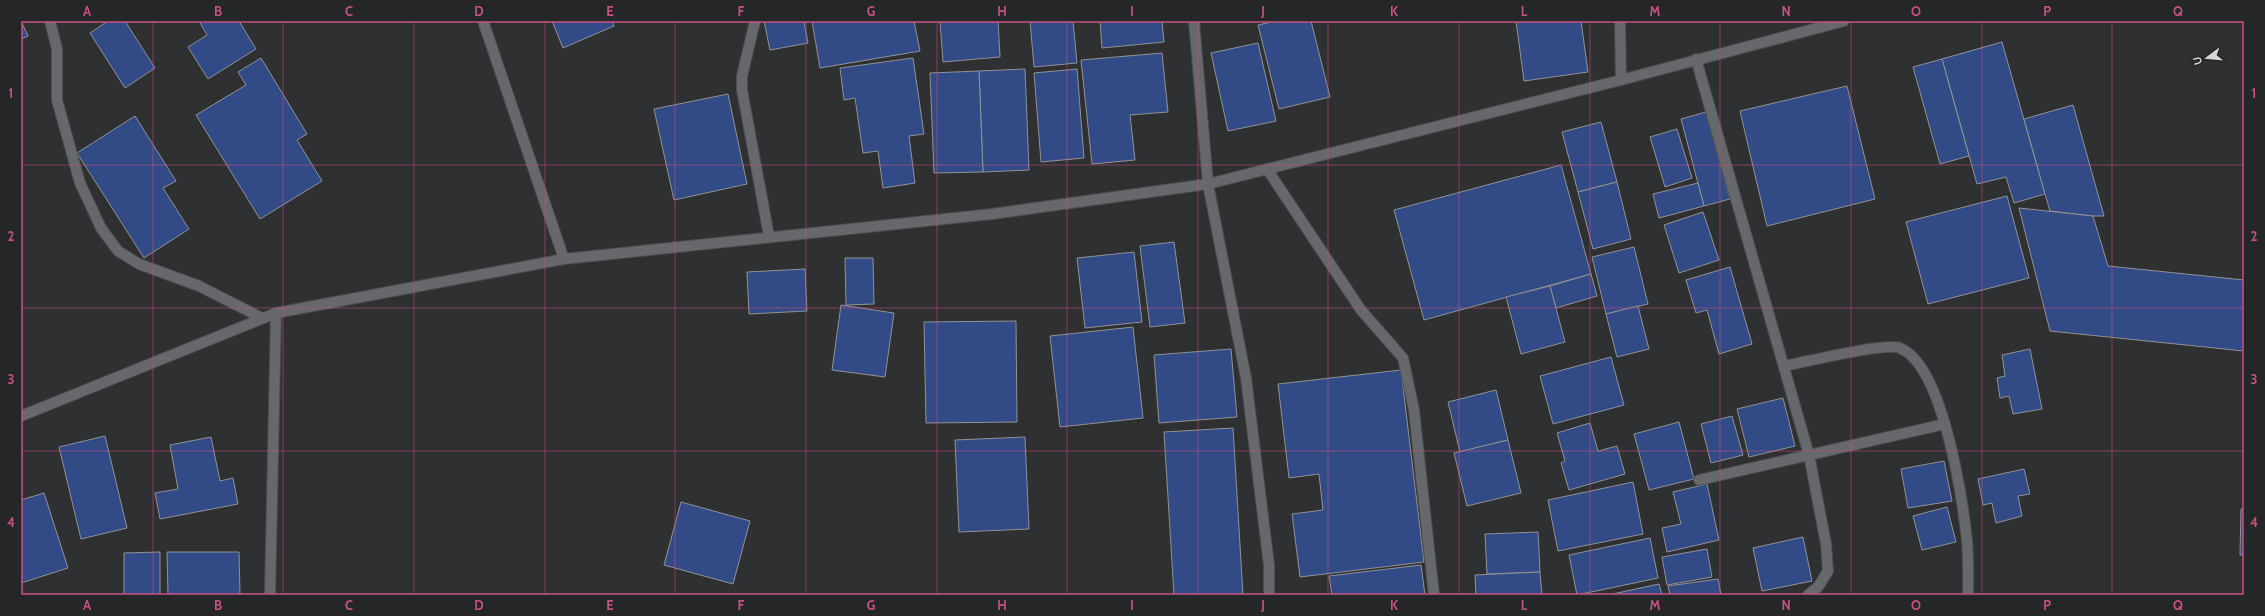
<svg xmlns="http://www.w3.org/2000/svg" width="2265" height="616" font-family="Cabin,sans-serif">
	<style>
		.building { fill: #324b86; stroke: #919295 }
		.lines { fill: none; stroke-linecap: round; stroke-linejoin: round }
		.service-casing { stroke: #4c4d4f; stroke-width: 12 }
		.minor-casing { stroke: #4c4d4f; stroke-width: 12 }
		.service { stroke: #67686b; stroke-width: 10 }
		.minor { stroke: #67686b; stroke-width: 10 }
		.grid { fill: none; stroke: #c85180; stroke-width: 1; stroke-opacity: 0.55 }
		.neatline { fill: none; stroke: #c85180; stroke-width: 1.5 }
		.grid-label { font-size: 13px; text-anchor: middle; font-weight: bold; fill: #c85180 }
	</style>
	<rect width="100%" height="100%" fill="#2e3032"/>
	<g class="building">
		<path d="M21 21 28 36 21 39Z"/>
		<path d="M108 21H125L155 68 125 88 90 33Z"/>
		<path d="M199 21H239L256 49 208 79 188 47 207 35Z"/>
		<path d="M552 21H612L614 26 563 48Z"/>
		<path d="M764 21H804L808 43 770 50Z"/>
		<path d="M812 21H914L920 51 820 68Z"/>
		<path d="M940 21H998L1000 57 943 62Z"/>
		<path d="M1030 21H1073L1077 63 1034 67Z"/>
		<path d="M1100 21H1162L1164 42 1102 48Z"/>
		<path d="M1275 21H1311L1330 97 1279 109 1258 25Z"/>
		<path d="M1516 21H1581L1588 72 1524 81Z"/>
		<path d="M2002 42 2045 194 2014 203 2006 177 1977 184 1942 59Z"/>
		<path d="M1258 43 1276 121 1228 131 1211 53Z"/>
		<path d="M1162 53 1168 112 1130 115 1135 160 1092 164 1081 60Z"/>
		<path d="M261 58 307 134 297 140 322 181 260 219 196 115 246 85 238 72Z"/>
		<path d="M913 58 924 134 909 136 915 183 883 188 878 151 863 153 855 98 844 100 840 68Z"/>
		<path d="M1942 59 1969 156 1940 164 1913 67Z"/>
		<path d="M1025 69 1029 170 983 172 979 71Z"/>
		<path d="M1077 69 1084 158 1041 162 1034 73Z"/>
		<path d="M979 71 983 172 934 173 930 73Z"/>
		<path d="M1847 86 1875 199 1767 226 1740 111Z"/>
		<path d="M728 94 747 184 674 200 654 109Z"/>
		<path d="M2073 105 2104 216H2093L2050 211 2045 194 2024 119Z"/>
		<path d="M1706 112 1730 199 1704 206 1681 119Z"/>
		<path d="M135 116 176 181 163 188 189 229 144 258 77 153Z"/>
		<path d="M1601 122 1617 182 1578 192 1562 132Z"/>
		<path d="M1677 129 1692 178 1665 187 1650 137Z"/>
		<path d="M1561 165 1591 274 1424 320 1394 210Z"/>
		<path d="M1617 182 1631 239 1593 249 1578 192Z"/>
		<path d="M1698 183 1704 206 1659 218 1653 194Z"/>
		<path d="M2007 196 2029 278 1928 304 1906 222Z"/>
		<path d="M2019 208 2093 216 2108 266 2244 280V351L2050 331Z"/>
		<path d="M1703 212 1719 260 1679 273 1664 225Z"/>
		<path d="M1174 242 1185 323 1150 327 1140 246Z"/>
		<path d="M1634 247 1648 304 1606 314 1592 257Z"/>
		<path d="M1134 252 1142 322 1085 328 1077 258Z"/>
		<path d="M845 258H873L874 304 846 305Z"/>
		<path d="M1730 267 1752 344 1719 354 1707 310 1696 313 1686 280Z"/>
		<path d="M805 269 807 311 749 314 747 272Z"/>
		<path d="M1591 274 1597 296 1556 308 1550 286Z"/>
		<path d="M1550 286 1565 342 1521 354 1506 297Z"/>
		<path d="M841 305 894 313 885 377 832 370Z"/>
		<path d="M1638 306 1649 349 1617 357 1606 314Z"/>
		<path d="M1016 321 1017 422 926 423 924 322Z"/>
		<path d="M1133 327 1143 418 1060 427 1050 336Z"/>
		<path d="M1231 349 1237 417 1159 423 1154 355Z"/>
		<path d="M2030 349 2042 409 2013 414 2009 396 2000 398 1997 378 2005 376 2002 355Z"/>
		<path d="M1611 357 1624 405 1553 424 1540 376Z"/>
		<path d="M1401 370 1424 562 1300 577 1292 514 1323 510 1319 474 1289 478 1278 384Z"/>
		<path d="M1496 390 1508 440 1460 452 1448 402Z"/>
		<path d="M1783 398 1795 446 1749 457 1737 409Z"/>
		<path d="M1732 416 1743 455 1711 463 1701 424Z"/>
		<path d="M1679 422 1694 479 1649 490 1634 434Z"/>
		<path d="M1590 423 1598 451 1617 446 1625 474 1569 490 1561 463 1565 461 1557 433Z"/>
		<path d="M1233 428 1243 595H1174L1164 432Z"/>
		<path d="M105 436 127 528 81 539 59 447Z"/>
		<path d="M211 437 220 481 233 478 238 504 160 519 155 493 178 489 170 445Z"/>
		<path d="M1025 437 1029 529 959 532 955 440Z"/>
		<path d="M1508 440 1521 493 1467 506 1454 453Z"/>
		<path d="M1944 461 1952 501 1908 508 1901 469Z"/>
		<path d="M2024 469 2030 494 2018 496 2022 516 1996 523 1992 503 1983 505 1978 479Z"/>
		<path d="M1633 482 1643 534 1558 551 1548 500Z"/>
		<path d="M1707 484 1719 540 1667 552 1662 528 1681 524 1673 492Z"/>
		<path d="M44 493 68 568 21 583V500Z"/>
		<path d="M681 502 750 521 733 584 664 565Z"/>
		<path d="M1947 507 1956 542 1922 550 1913 516Z"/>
		<path d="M2241 509H2244V555H2240Z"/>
		<path d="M1538 532 1540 572 1487 574 1485 534Z"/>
		<path d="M1803 537 1812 581 1762 591 1753 548Z"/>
		<path d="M1650 538 1658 578 1577 595 1569 555Z"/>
		<path d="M1707 549 1712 577 1667 585 1662 557Z"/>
		<path d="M160 552V595H124V553Z"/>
		<path d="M167 552H239L240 595H168Z"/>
		<path d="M1421 565 1425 595H1332L1329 576Z"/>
		<path d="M1540 572 1542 595H1476L1475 575Z"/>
		<path d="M1718 579 1721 595H1670L1668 586Z"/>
		<path d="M1659 584 1662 595H1608Z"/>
	</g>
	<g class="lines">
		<defs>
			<g id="service">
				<path d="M483 21 564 259"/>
				<path d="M1267 169 1361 310 1403 358 1414 410 1434 595"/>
			</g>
			<g id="minor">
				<path d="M50 21 57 49V100L80 183 101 228 118 251 139 264 199 286 262 318"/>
				<path d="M755 21 742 76V90L769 236"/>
				<path d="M1194 21 1208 184 1246 378 1269 565V595"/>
				<path d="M1620 21 1621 80"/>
				<path d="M1696 59 1809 455 1826 544 1828 571 1818 587 1808 595"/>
				<path d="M1784 366C1805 362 1886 342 1900 348 1942 365 1961 491 1966 532 1969 552 1968 574 1968 595"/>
				<path d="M21 416 276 313 564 259 992 214 1208 184 1621 80 1844 21"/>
				<path d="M1699 480 1945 424"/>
				<path d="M270 595 276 313"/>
			</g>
		</defs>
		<use href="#service" class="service-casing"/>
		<use href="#minor" class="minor-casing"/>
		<use href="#service" class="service"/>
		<use href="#minor" class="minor"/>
	</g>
	<path class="grid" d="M153 21V595M283 21V595M414 21V595M545 21V595M675 21V595M806 21V595M937 21V595M1067 21V595M1198 21V595M1328 21V595M1459 21V595M1590 21V595M1720 21V595M1851 21V595M1982 21V595M2112 21V595M21 165H2244M21 308H2244M21 451H2244"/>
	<rect width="2265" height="616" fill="none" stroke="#252628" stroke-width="44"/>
	<g transform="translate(2207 58) rotate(254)" stroke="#252628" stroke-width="3" paint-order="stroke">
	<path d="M0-3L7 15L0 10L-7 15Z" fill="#d5d6d8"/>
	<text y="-6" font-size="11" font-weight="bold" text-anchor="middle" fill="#d5d6d8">U</text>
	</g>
	<rect x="22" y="22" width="2221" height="572" class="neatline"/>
	<g class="grid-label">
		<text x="87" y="16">A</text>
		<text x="218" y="16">B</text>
		<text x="349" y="16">C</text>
		<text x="479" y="16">D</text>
		<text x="610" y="16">E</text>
		<text x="741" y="16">F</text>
		<text x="871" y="16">G</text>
		<text x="1002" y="16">H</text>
		<text x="1132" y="16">I</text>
		<text x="1263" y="16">J</text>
		<text x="1394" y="16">K</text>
		<text x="1524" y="16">L</text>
		<text x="1655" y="16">M</text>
		<text x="1786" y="16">N</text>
		<text x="1916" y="16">O</text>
		<text x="2047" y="16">P</text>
		<text x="2178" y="16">Q</text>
		<text x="11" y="98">1</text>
		<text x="2254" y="98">1</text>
		<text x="11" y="241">2</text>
		<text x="2254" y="241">2</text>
		<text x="11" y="384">3</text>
		<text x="2254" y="384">3</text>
		<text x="11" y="527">4</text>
		<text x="2254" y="527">4</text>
		<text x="87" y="610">A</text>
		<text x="218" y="610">B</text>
		<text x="349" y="610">C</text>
		<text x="479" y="610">D</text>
		<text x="610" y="610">E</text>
		<text x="741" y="610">F</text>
		<text x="871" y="610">G</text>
		<text x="1002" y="610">H</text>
		<text x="1132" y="610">I</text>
		<text x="1263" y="610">J</text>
		<text x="1394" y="610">K</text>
		<text x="1524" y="610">L</text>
		<text x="1655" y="610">M</text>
		<text x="1786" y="610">N</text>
		<text x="1916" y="610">O</text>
		<text x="2047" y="610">P</text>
		<text x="2178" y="610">Q</text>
	</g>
</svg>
